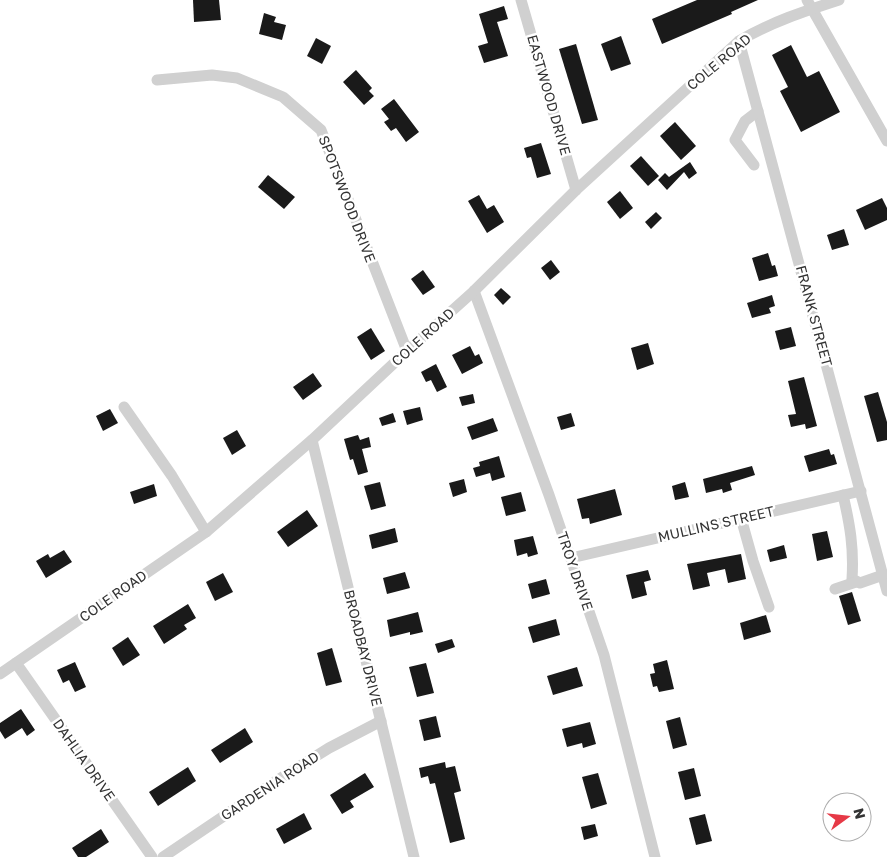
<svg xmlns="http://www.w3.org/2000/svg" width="887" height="857" font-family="'Golos Text',sans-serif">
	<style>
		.building { fill: #1a1a1a }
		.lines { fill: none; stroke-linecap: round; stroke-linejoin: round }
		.minor { stroke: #d0d0d0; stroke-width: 11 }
		.labels { text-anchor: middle; stroke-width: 5; stroke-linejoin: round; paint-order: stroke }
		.street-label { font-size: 14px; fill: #333; stroke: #fff }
	</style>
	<rect width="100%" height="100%" fill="#fff"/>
	<g class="building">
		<path d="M193 0H219L221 20 194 22Z"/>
		<path d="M697 0H758L731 12 732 14 662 44 652 19Z"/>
		<path d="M504 6 508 19 497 22 508 56 484 63 478 46 488 43 479 14Z"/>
		<path d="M264 13 276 17 274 22 286 25 282 40 259 34Z"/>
		<path d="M621 36 631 64 611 71 601 44Z"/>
		<path d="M316 38 331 46 322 64 307 56Z"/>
		<path d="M576 44 598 120 582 124 559 49Z"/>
		<path d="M791 45 807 77 819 71 840 112 801 132 780 91 788 87 772 55Z"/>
		<path d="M356 70 372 88 369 91 374 96 364 105 343 82Z"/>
		<path d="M394 99 419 132 406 142 396 128 391 131 384 122 389 119 381 109Z"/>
		<path d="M675 122 696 146 681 160 660 136Z"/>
		<path d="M541 143 551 174 537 178 531 157 527 158 524 148Z"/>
		<path d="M641 156 659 176 648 186 630 166Z"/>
		<path d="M690 162 697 173 689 179 684 172 667 190 658 180 665 173 669 177Z"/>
		<path d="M268 175 295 197 284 209 258 187Z"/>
		<path d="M620 191 633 208 620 219 607 202Z"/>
		<path d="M479 195 487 209 494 205 504 222 487 233 468 201Z"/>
		<path d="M882 198 887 208V220L865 230 856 210Z"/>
		<path d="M656 212 662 218 651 229 645 222Z"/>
		<path d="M844 229 849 245 832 250 827 235Z"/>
		<path d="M768 253 772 266 775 265 778 276 759 281 752 258Z"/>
		<path d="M551 260 560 272 550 280 541 268Z"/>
		<path d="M423 270 435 287 423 295 411 279Z"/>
		<path d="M501 288 511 297 503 305 494 295Z"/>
		<path d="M772 295 775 306 769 308 771 313 752 318 747 303Z"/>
		<path d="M791 327 796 346 780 350 775 331Z"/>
		<path d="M371 328 385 351 371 360 357 337Z"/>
		<path d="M648 343 654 364 637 370 631 348Z"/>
		<path d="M470 346 475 356 479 354 483 363 462 374 452 355Z"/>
		<path d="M436 364 447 387 437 392 431 380 426 382 421 372Z"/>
		<path d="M313 373 322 386 303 400 293 387Z"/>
		<path d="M804 377 817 426 806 429 805 424 791 427 788 415 796 414 788 381Z"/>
		<path d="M878 392 887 422V440L877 442 864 396Z"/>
		<path d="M473 394 475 403 462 406 459 397Z"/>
		<path d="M420 407 423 420 407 425 403 411Z"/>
		<path d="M110 409 118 423 103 431 96 416Z"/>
		<path d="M393 413 396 422 382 426 379 418Z"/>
		<path d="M571 413 575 426 561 430 557 417Z"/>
		<path d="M493 418 498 431 472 440 467 427Z"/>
		<path d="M237 430 246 446 232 455 223 438Z"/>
		<path d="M358 435 360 440 369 437 371 447 362 449 368 472 358 475 353 459 350 460 344 439Z"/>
		<path d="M829 449 831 455 834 454 837 464 809 472 804 456Z"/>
		<path d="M499 456 505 477 492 481 490 473 476 477 473 468 480 466 479 462Z"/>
		<path d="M752 466 755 475 730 483 732 490 723 493 722 489 706 493 703 479Z"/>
		<path d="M464 479 467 492 453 497 449 483Z"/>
		<path d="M380 482 386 506 371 510 364 486Z"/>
		<path d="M685 482 689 497 675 500 672 486Z"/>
		<path d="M154 484 157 496 134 504 130 492Z"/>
		<path d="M615 489 622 515 590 524 589 518 582 519 577 499Z"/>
		<path d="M521 492 526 511 506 516 501 497Z"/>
		<path d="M307 510 318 526 288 547 277 532Z"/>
		<path d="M395 528 398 542 372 549 369 535Z"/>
		<path d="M827 531 833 557 817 561 812 534Z"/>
		<path d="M533 536 538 554 528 557 527 553 517 556 514 540Z"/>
		<path d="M784 545 787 558 770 562 767 550Z"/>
		<path d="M64 550 72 562 46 578 36 561 48 554 50 558Z"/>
		<path d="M741 554 746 579 728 583 725 569 707 573 710 586 693 590 687 564Z"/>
		<path d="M648 570 651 580 644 582 647 595 632 599 626 575Z"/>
		<path d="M405 572 410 588 387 594 383 578Z"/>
		<path d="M223 573 233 592 215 601 206 582Z"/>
		<path d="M546 579 550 594 532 599 528 584Z"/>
		<path d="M852 592 861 621 848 625 839 596Z"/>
		<path d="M188 604 196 618 184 625 187 629 164 644 153 626Z"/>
		<path d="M418 612 423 632 410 635V632L390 637 387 620Z"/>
		<path d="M766 615 771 632 744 640 740 623Z"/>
		<path d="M556 619 560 635 533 643 528 627Z"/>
		<path d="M128 637 140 655 123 666 112 648Z"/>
		<path d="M452 639 455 647 438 653 435 644Z"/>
		<path d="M332 648 342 682 326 686 317 653Z"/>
		<path d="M667 660 674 689 659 692 657 686 653 687 650 674 655 673 653 664Z"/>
		<path d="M75 662 86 687 75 692 69 680 63 683 57 670Z"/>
		<path d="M426 663 434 693 417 697 409 667Z"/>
		<path d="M577 667 583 686 553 695 547 676Z"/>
		<path d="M21 709 35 730 27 736 22 728 5 739 0 731V723Z"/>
		<path d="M436 716 441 737 424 741 419 720Z"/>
		<path d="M680 717 687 745 673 749 666 721Z"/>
		<path d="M590 722 596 744 583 748 582 743 567 747 562 729Z"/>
		<path d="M245 728 253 742 220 763 211 750Z"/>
		<path d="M445 762 446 768 455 766 461 791 454 793 465 839 450 843 435 783 430 784 428 776 421 778 419 768Z"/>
		<path d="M188 767 196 781 158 806 149 792Z"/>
		<path d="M694 768 701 796 685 800 678 772Z"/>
		<path d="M365 773 374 787 350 801 354 807 342 814 330 795Z"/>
		<path d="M598 773 607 804 591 809 582 777Z"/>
		<path d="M304 813 312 829 284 844 276 829Z"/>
		<path d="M705 814 712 841 696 845 689 818Z"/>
		<path d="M595 824 598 836 584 840 581 827Z"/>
		<path d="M101 829 109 842 86 857H78L72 848Z"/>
	</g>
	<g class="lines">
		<g class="minor">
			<path d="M521 0 576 190"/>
			<path d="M807 0 887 141"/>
			<path d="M739 41 887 591"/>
			<path d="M157 80 212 75 237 78 283 97 321 130 407 351"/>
			<path d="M754 165 735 140 745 121 758 111"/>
			<path d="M474 291 549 495 604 655 655 857"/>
			<path d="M124 407 172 476 206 532"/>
			<path d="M312 440 414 857"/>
			<path d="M843 495C850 525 854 548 852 579L860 583 883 575"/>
			<path d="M741 518 753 561 769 607"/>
			<path d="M571 558 861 491"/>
			<path d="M835 589 856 582"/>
			<path d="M16 663 152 857"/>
			<path d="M0 674 206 532 312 440 407 351 474 291 576 190 739 41C771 22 805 11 839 0"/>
			<path d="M163 857 273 783 329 748 381 721"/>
		</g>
	</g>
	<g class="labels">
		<g class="street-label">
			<text transform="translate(719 62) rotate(-40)" y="5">COLE ROAD</text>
			<text transform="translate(549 95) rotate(74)" y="5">EASTWOOD DRIVE</text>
			<text transform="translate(347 199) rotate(69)" y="5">SPOTSWOOD DRIVE</text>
			<text transform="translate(814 316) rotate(75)" y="5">FRANK STREET</text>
			<text transform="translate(423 337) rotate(-42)" y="5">COLE ROAD</text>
			<text transform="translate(716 524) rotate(-13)" y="5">MULLINS STREET</text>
			<text transform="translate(575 571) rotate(71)" y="5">TROY DRIVE</text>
			<text transform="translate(113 596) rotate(-35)" y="5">COLE ROAD</text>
			<text transform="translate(363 648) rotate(76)" y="5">BROADBAY DRIVE</text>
			<text transform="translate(84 760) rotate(55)" y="5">DAHLIA DRIVE</text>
			<text transform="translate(270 786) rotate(-33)" y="5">GARDENIA ROAD</text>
		</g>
	</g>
	<g transform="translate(847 817) rotate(75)"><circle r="24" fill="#ffffff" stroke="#adadad"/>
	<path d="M0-4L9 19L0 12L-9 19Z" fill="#e63946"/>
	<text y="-8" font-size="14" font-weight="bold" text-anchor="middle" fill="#333333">N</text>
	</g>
</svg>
